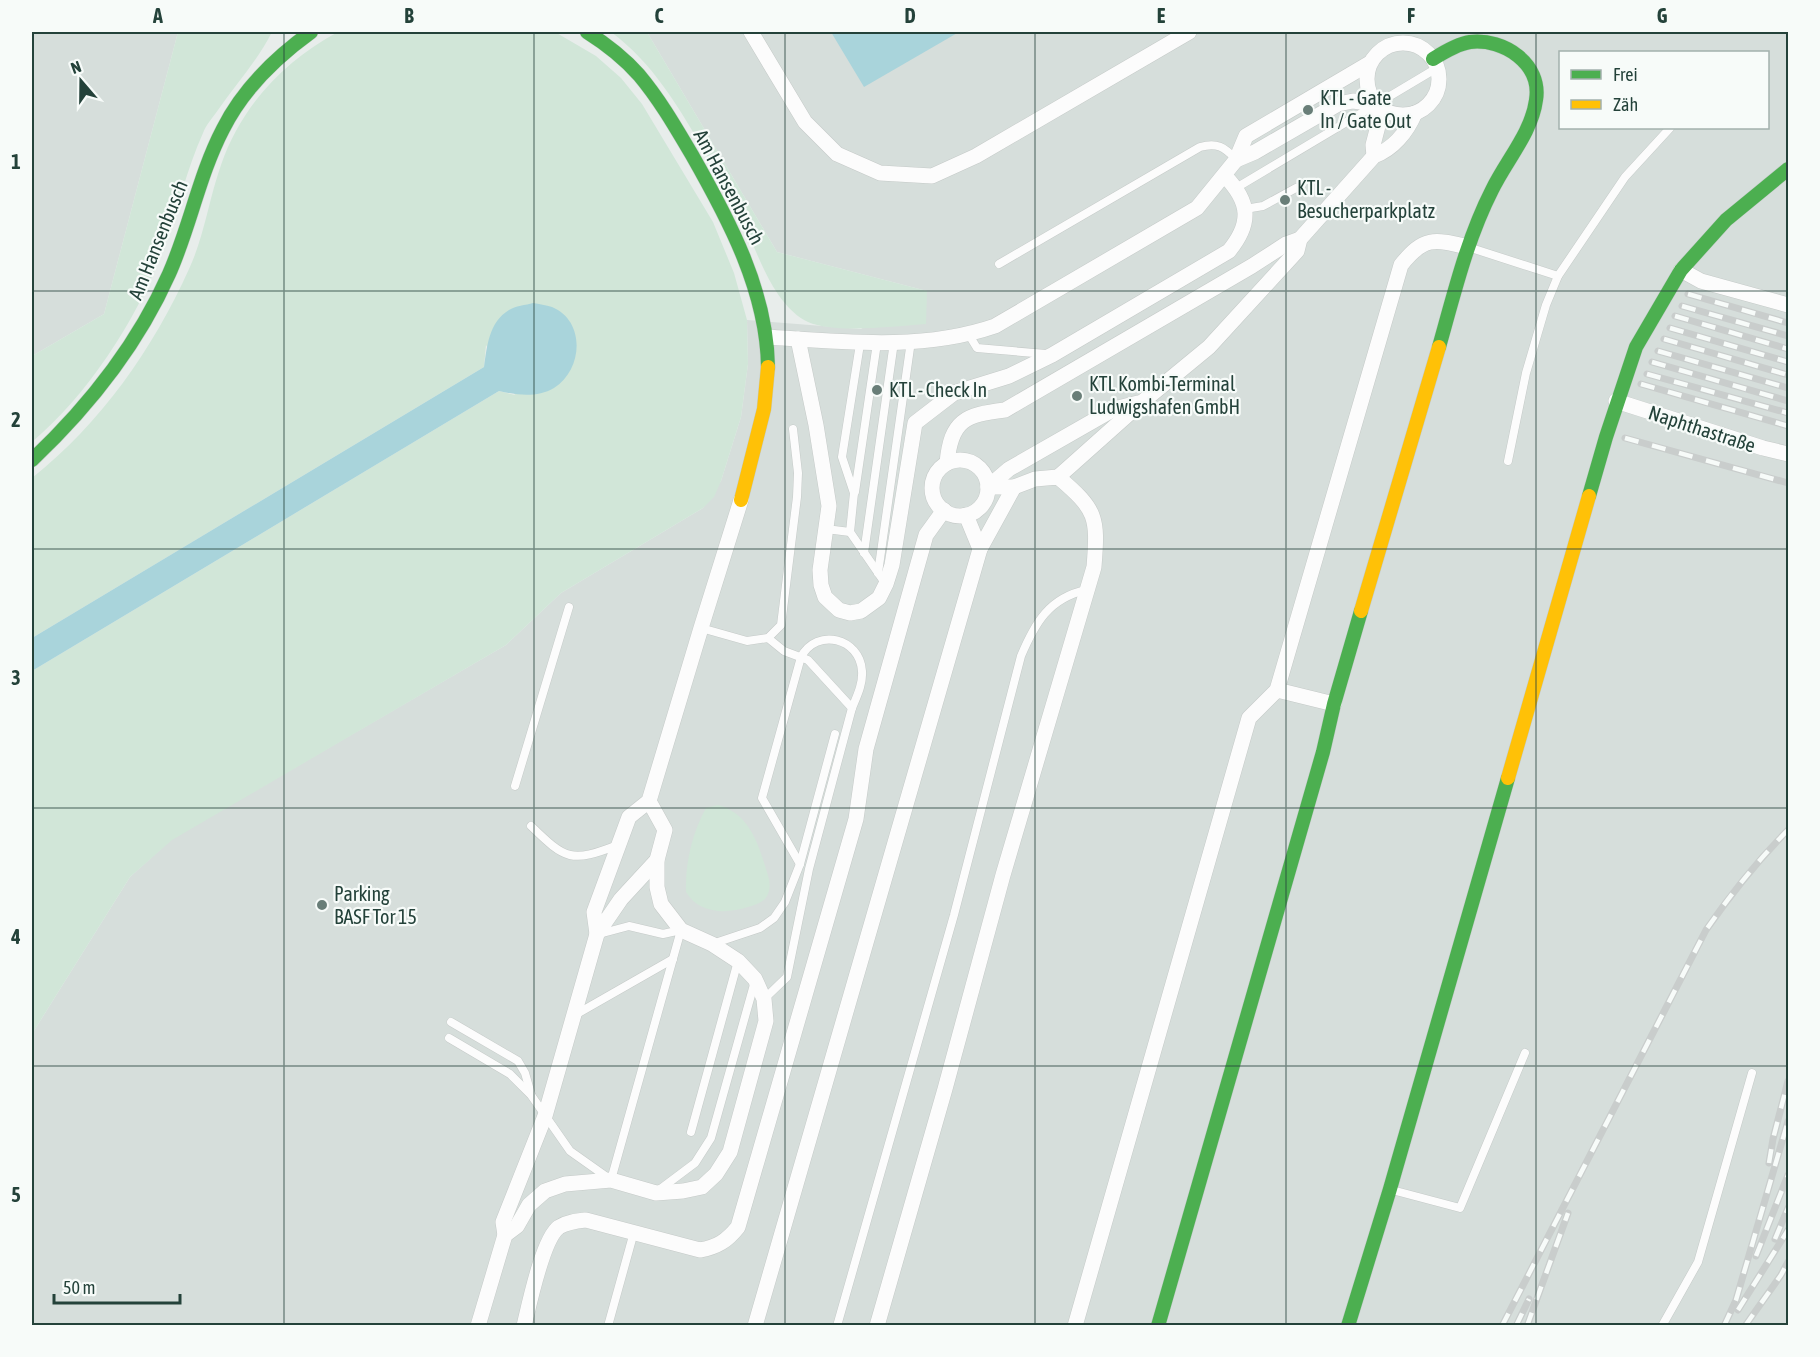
<svg xmlns="http://www.w3.org/2000/svg" width="1820" height="1357" font-family="'Asap Condensed',sans-serif">
	<style>
		.built { fill: #d6dedb; fill-rule: evenodd }
		.green { fill: #d1e6d8 }
		.water { fill: #a9d4db }
		.lines { fill: none; stroke-linecap: round; stroke-linejoin: round }
		.lane-casing { stroke: #c5cac8; stroke-width: 9 }
		.street-casing { stroke: #c5cac8; stroke-width: 16 }
		.fast-casing { stroke: #c3cbc8; stroke-width: 15 }
		.slow-casing { stroke: #c3cbc8; stroke-width: 15 }
		.lane { stroke: #fcfcfc; stroke-width: 8 }
		.street { stroke: #fcfcfc; stroke-width: 15 }
		.fast { stroke: #4caf50; stroke-width: 14 }
		.slow { stroke: #ffc107; stroke-width: 14 }
		.rail-casing { stroke: #c9cdcc; stroke-width: 7 }
		.rail { stroke: #f7fbf9; stroke-width: 4.5; stroke-dasharray: 14; stroke-linecap: butt }
		.grid { fill: none; stroke: #24423a; stroke-width: 1.5; stroke-opacity: 0.55 }
		.poi-dot { fill: #697e78; stroke: #f7fbf9; stroke-width: 2 }
		.labels { text-anchor: middle; stroke-width: 4.5; stroke-linejoin: round; paint-order: stroke }
		.poi-label { font-size: 20px; fill: #24423a; stroke: #f7fbf9; text-anchor: start }
		.street-label { font-size: 20px; fill: #24423a; stroke: #f7fbf9 }
		.neatline { fill: none; stroke: #24423a; stroke-width: 2 }
		.grid-label { font-size: 20px; text-anchor: middle; font-weight: bold; fill: #24423a }
	</style>
	<rect width="100%" height="100%" fill="#e8edeb"/>
	<g class="built">
		<path d="M32 32H178L104 314 32 356Z"/>
		<path d="M647 32H1788V1325L32 1326V1034L130 877 172 839 506 645 561 593 703 508 721 481 741 417 748 364 747 320 861 329 927 291 777 252ZM1560 52H1768V128H1560Z"/>
	</g>
	<g class="green">
		<path d="M178 32H272C258 60 236 84 218 110 213 117 206 125 203 133 187 169 178 207 165 244 140 315 89 394 32 442V356L104 314Z"/>
		<path d="M338 32H555L596 56 621 78 642 104 713 222 734 273 747 320 748 364 741 417 721 481 714 497 703 508 561 593 506 645 172 840 130 877 32 1034V671L499 391 515 395 486 345 484 367 32 638V478C101 423 153 349 189 269 204 237 209 199 221 165 241 106 285 60 338 32Z"/>
		<path d="M611 32H647L777 252 927 291 926 324C896 326 835 334 808 322 769 303 754 240 735 204 726 185 714 167 703 149 678 106 652 62 611 32Z"/>
		<path d="M718 805C748 813 758 842 766 869 769 878 772 887 767 896 764 902 755 905 748 907 726 914 699 914 686 892 685 864 692 833 706 808Z"/>
	</g>
	<g class="water">
		<path d="M831 32H959L864 87Z"/>
		<path d="M533 303C539 304 546 305 552 307 586 321 583 370 554 388 537 398 517 395 499 391L32 671V638L484 367C487 346 489 322 509 310 515 306 526 305 533 303Z"/>
	</g>
	<g class="lines">
		<defs>
			<g id="lane">
				<path d="M1236 188 1437 68"/>
				<path d="M1245 209 1263 206 1296 188"/>
				<path d="M1468 247 1558 276"/>
				<path d="M999 264 1200 147C1217 142 1224 147 1236 159"/>
				<path d="M969 335 977 348 1046 354"/>
				<path d="M860 344 842 457 854 493 850 532 885 583"/>
				<path d="M1508 461 1526 373 1546 305 1558 276 1625 177 1670 128"/>
				<path d="M855 492 877 343"/>
				<path d="M826 529 850 532"/>
				<path d="M864 553 894 342"/>
				<path d="M878 573 911 341"/>
				<path d="M701 628 747 641 768 638 781 625 797 497 798 473 793 429"/>
				<path d="M768 638 784 651 808 660 852 708"/>
				<path d="M515 786 569 607"/>
				<path d="M531 826C566 860 571 863 618 845"/>
				<path d="M712 944 760 928 774 918 785 902 800 864 835 734"/>
				<path d="M764 999 787 977 809 869 852 708C857 696 863 684 862 671 860 638 817 627 801 657L762 798 800 864"/>
				<path d="M575 1015 673 959"/>
				<path d="M451 1022 518 1061 525 1073 531 1094"/>
				<path d="M449 1038 510 1074 531 1095 570 1151 611 1180 681 930 663 934 629 926 599 934"/>
				<path d="M691 1132 738 961"/>
				<path d="M659 1190 695 1163 711 1138 755 981"/>
				<path d="M1392 1190 1460 1208 1525 1053"/>
				<path d="M608 1326 634 1232"/>
				<path d="M837 1326 954 915 1021 656C1035 623 1049 598 1086 590"/>
				<path d="M1662 1326 1698 1262 1752 1073"/>
			</g>
			<g id="street">
				<path d="M751 32 805 122 837 154 880 173 932 176 976 156 1189 32"/>
				<circle cx="1403" cy="79" r="36"/>
				<path d="M1236 160 1255 152 1338 104 1353 101 1376 104 1378 126 1373 145 1374 156"/>
				<path d="M1681 270 1701 281 1788 305"/>
				<path d="M767 337C843 342 922 351 995 326L1197 208 1236 160 1246 136 1370 63"/>
				<path d="M798 339 816 425 829 506 820 570 821 585 825 597 839 610 850 613 861 611 879 598 886 584 892 565 915 423 954 393 1009 376 1052 355 1229 251C1252 223 1250 202 1225 176"/>
				<path d="M1616 401 1763 448 1788 454"/>
				<circle cx="960" cy="488" r="28"/>
				<path d="M947 463C951 420 965 415 1005 410L1252 266 1286 244 1300 239"/>
				<path d="M1058 477 1141 403 1209 347 1297 251 1300 239 1374 156C1393 149 1407 132 1415 113"/>
				<path d="M988 487 1009 469 1114 409 1138 403"/>
				<path d="M966 515 980 549"/>
				<path d="M1277 690 1334 704"/>
				<path d="M597 934 594 912 629 817 649 801 701 628 741 500"/>
				<path d="M505 1235 503 1222 545 1116 597 934 621 899 657 860"/>
				<path d="M478 1326 505 1235 517 1226 529 1205 545 1191 565 1184 611 1180 656 1193 683 1191 702 1187 716 1174 730 1152 766 1021 764 999 755 979 738 961 712 944 681 930 661 904 657 887V860L665 830 649 801"/>
				<path d="M524 1326C529 1305 543 1238 559 1227 567 1222 577 1221 586 1220L700 1250C717 1247 727 1241 738 1227L856 819 866 749 926 535 944 510"/>
				<path d="M755 1326 980 549 1014 487"/>
				<path d="M877 1326 945 1089 1003 875 1094 567C1098 517 1097 510 1058 477L1035 479 1014 487H988"/>
				<path d="M1075 1326 1249 718 1277 690 1401 265C1424 236 1434 239 1468 247"/>
			</g>
			<g id="fast">
				<path d="M587 32C606 44 624 58 639 75 660 100 676 128 692 155 729 220 767 291 768 367"/>
				<path d="M1433 59C1444 52 1457 44 1470 42 1504 38 1542 64 1536 100 1532 132 1506 161 1492 190 1467 239 1454 294 1439 347"/>
				<path d="M32 460C89 406 137 346 169 274 190 227 199 175 223 129 243 89 275 58 311 32"/>
				<path d="M1589 496 1606 437 1636 347 1681 270 1726 220 1788 169"/>
				<path d="M1158 1326 1323 752 1334 704 1361 611"/>
				<path d="M1348 1326 1390 1189 1508 778"/>
			</g>
			<g id="slow">
				<path d="M741 500 764 409 768 367"/>
				<path d="M1361 611 1439 347"/>
				<path d="M1508 778 1589 496"/>
			</g>
		</defs>
		<use href="#lane" class="lane-casing"/>
		<use href="#street" class="street-casing"/>
		<use href="#fast" class="fast-casing"/>
		<use href="#slow" class="slow-casing"/>
		<use href="#lane" class="lane"/>
		<use href="#street" class="street"/>
		<use href="#fast" class="fast"/>
		<use href="#slow" class="slow"/>
		<defs>
			<g id="rail">
				<path d="M1688 294 1788 323"/>
				<path d="M1682 306 1788 336"/>
				<path d="M1675 316 1788 349"/>
				<path d="M1670 328 1788 362"/>
				<path d="M1664 339 1788 375"/>
				<path d="M1658 351 1788 388"/>
				<path d="M1652 362 1788 401"/>
				<path d="M1647 374 1788 413"/>
				<path d="M1641 384 1788 426"/>
				<path d="M1625 438 1788 483"/>
				<path d="M1769 1163 1773 1139 1788 1081"/>
				<path d="M1775 1239 1788 1208"/>
				<path d="M1756 1256 1788 1175"/>
				<path d="M1738 1310 1788 1230"/>
				<path d="M1502 1326 1706 930C1731 894 1757 861 1788 830"/>
				<path d="M1516 1326 1529 1299"/>
				<path d="M1527 1326 1568 1213"/>
				<path d="M1724 1326 1736 1300 1788 1121"/>
				<path d="M1745 1326 1781 1275 1788 1262"/>
			</g>
		</defs>
		<use href="#rail" class="rail-casing"/>
		<use href="#rail" class="rail"/>
	</g>
	<path class="grid" d="M284 32V1326M534 32V1326M785 32V1326M1035 32V1326M1286 32V1326M1536 32V1326M32 291H1788M32 549H1788M32 808H1788M32 1066H1788"/>
	<g class="poi-dot">
		<circle cx="1308" cy="110" r="6"/>
		<circle cx="1285" cy="200" r="6"/>
		<circle cx="877" cy="390" r="6"/>
		<circle cx="1077" cy="396" r="6"/>
		<circle cx="322" cy="905" r="6"/>
	</g>
	<g class="labels">
		<g class="poi-label">
			<text x="1320" y="105">KTL - Gate<tspan x="1320" dy="23">In / Gate Out</tspan></text>
			<text x="1297" y="195">KTL -<tspan x="1297" dy="23">Besucherparkplatz</tspan></text>
			<text x="1089" y="391">KTL Kombi-Terminal<tspan x="1089" dy="23">Ludwigshafen GmbH</tspan></text>
			<text x="889" y="397">KTL - Check In</text>
			<text x="334" y="901">Parking<tspan x="334" dy="23">BASF Tor 15</tspan></text>
		</g>
		<g class="street-label">
			<text transform="translate(729 187) rotate(62)" y="7">Am Hansenbusch</text>
			<text transform="translate(158 240) rotate(-68)" y="7">Am Hansenbusch</text>
			<text transform="translate(1702 429) rotate(18)" y="7">Naphthastraße</text>
		</g>
	</g>
	<rect width="1820" height="1357" fill="none" stroke="#f7fbf9" stroke-width="66"/>
	<rect x="1559" y="51" width="210" height="78" fill="#f7fbf9" stroke="#a3b1ad" stroke-width="1.5"/>
	<rect x="1571" y="70" width="30" height="9" fill="#4caf50" stroke="#a3b1ad" stroke-width="1.5"/>
	<text x="1613" y="81" font-size="18" fill="#24423a">Frei</text>
	<rect x="1571" y="100" width="30" height="9" fill="#ffc107" stroke="#a3b1ad" stroke-width="1.5"/>
	<text x="1613" y="111" font-size="18" fill="#24423a">Zäh</text>
	<g transform="translate(81 81) rotate(340)" stroke="#f7fbf9" stroke-width="4.5" paint-order="stroke">
	<path d="M0-4.5L10 22L0 15L-10 22Z" fill="#24423a"/>
	<text y="-9" font-size="16" font-weight="bold" text-anchor="middle" fill="#24423a">N</text>
	</g>
	<path d="M54 1294v9h126v-9" fill="none" stroke="#24423a" stroke-width="3"/>
	<text x="63" y="1294" font-size="18" fill="#24423a" stroke="#f7fbf9" stroke-width="4.5" paint-order="stroke">50 m</text>
	<rect x="33" y="33" width="1754" height="1291" class="neatline"/>
	<g class="grid-label">
		<text x="158" y="23">A</text>
		<text x="409" y="23">B</text>
		<text x="659" y="23">C</text>
		<text x="910" y="23">D</text>
		<text x="1161" y="23">E</text>
		<text x="1411" y="23">F</text>
		<text x="1662" y="23">G</text>
		<text x="16" y="169">1</text>
		<text x="16" y="427">2</text>
		<text x="16" y="685">3</text>
		<text x="16" y="944">4</text>
		<text x="16" y="1202">5</text>
	</g>
</svg>
